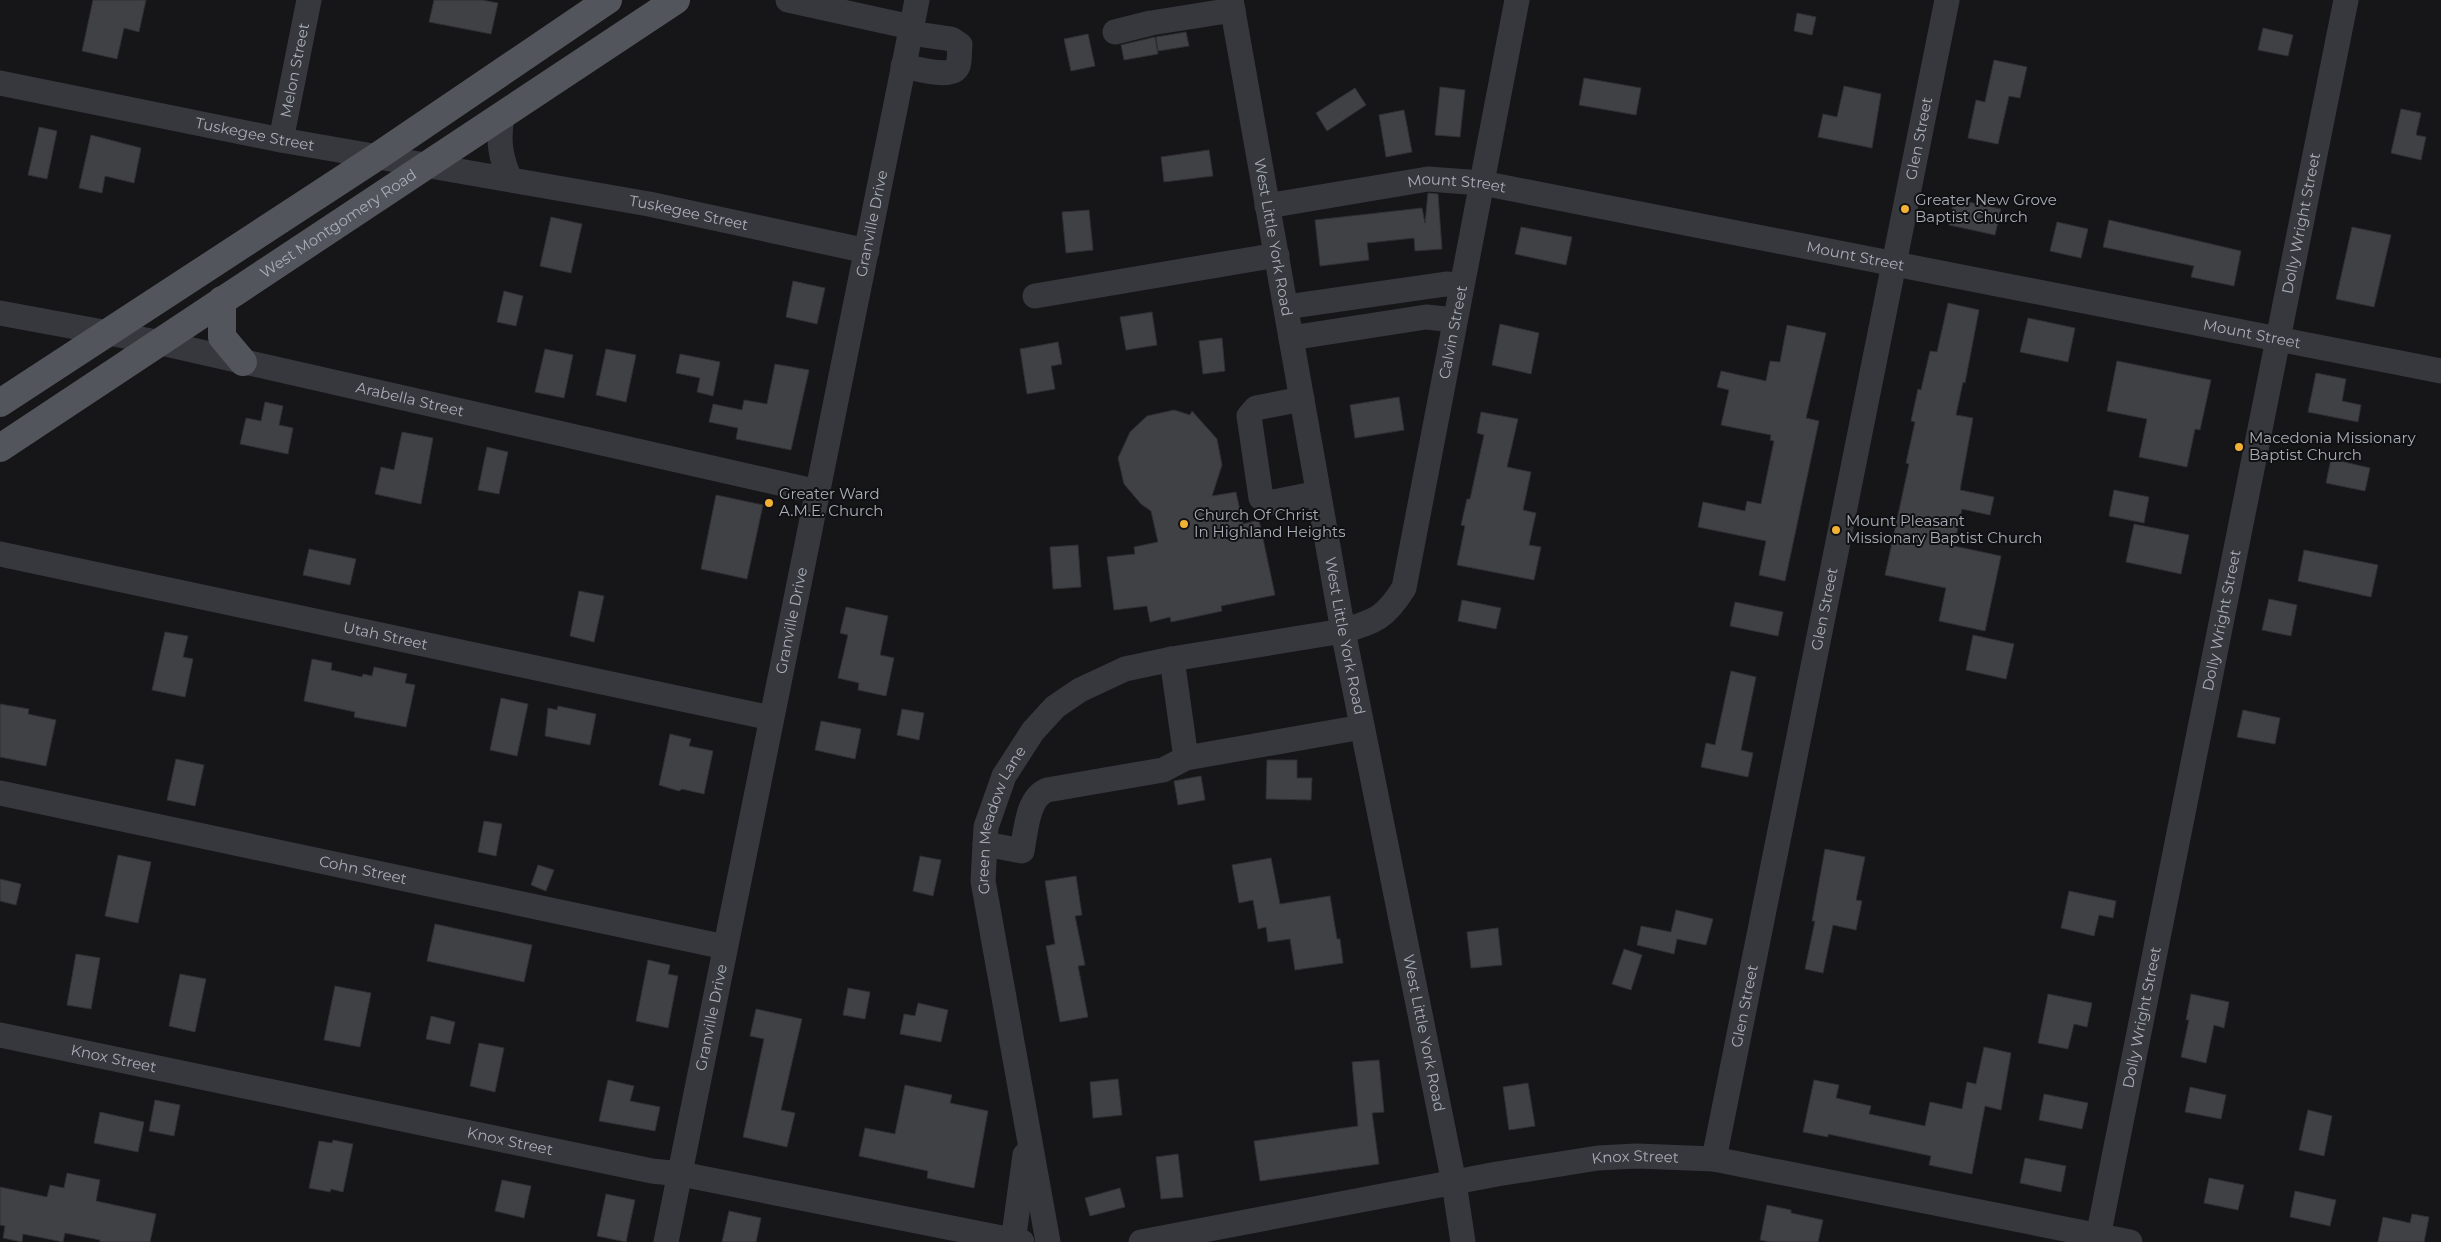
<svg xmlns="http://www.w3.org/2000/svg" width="2441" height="1242" font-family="Montserrat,sans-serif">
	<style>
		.building { fill: #404145; stroke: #303034 }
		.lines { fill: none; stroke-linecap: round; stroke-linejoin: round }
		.minor { stroke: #37383d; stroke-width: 25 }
		.major { stroke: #53555c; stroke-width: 28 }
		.poi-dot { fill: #f2b134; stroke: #111113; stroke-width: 2 }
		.labels { text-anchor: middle; stroke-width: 4; stroke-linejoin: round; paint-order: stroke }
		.street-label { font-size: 15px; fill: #a8adb8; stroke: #111113 }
		.poi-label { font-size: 15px; fill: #a8adb8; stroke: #111113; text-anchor: start }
	</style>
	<rect width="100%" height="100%" fill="#161618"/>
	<g class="building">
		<path d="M93 0H146L139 32 124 28 117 59 82 51Z"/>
		<path d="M434 0H482L498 3 491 34 429 22Z"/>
		<path d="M1797 13 1816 17 1812 35 1794 31Z"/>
		<path d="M2263 28 2293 35 2288 56 2258 50Z"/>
		<path d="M1186 32 1189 46 1158 51 1156 37Z"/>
		<path d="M1088 34 1095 66 1071 71 1064 39Z"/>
		<path d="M1155 37 1158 54 1124 60 1121 45Z"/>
		<path d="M1994 60 2027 67 2020 98 2009 96 1998 144 1968 138 1976 100 1985 102Z"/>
		<path d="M1584 78 1641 88 1636 115 1579 105Z"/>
		<path d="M1844 86 1881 94 1872 148 1818 137 1823 114 1837 117Z"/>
		<path d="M1440 87 1465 90 1460 137 1435 135Z"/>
		<path d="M1355 88 1366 105 1327 131 1316 113Z"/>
		<path d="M2401 109 2421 113 2416 135 2426 137 2421 160 2391 153Z"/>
		<path d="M1404 110 1412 152 1386 157 1379 115Z"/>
		<path d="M39 127 57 131 47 179 28 175Z"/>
		<path d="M91 135 141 148 134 183 105 176 102 193 79 188Z"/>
		<path d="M1209 150 1213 176 1164 182 1161 157Z"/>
		<path d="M1428 193 1438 194 1442 249 1415 251 1414 238 1367 243 1369 260 1320 266 1315 220 1422 208 1425 223Z"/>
		<path d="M1954 199 2001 209 1995 235 1949 225Z"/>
		<path d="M1089 210 1093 250 1066 253 1062 212Z"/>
		<path d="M551 217 582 224 571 273 540 266Z"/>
		<path d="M2109 220 2241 251 2234 286 2191 277 2194 266 2103 247Z"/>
		<path d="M2057 222 2088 229 2081 258 2050 251Z"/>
		<path d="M1521 227 1572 237 1566 265 1515 254Z"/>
		<path d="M2352 227 2391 235 2374 307 2336 299Z"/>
		<path d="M793 281 825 288 817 324 786 317Z"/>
		<path d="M504 291 523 296 516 326 497 322Z"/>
		<path d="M1948 303 1979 310 1965 383 1963 382 1956 415 1973 418 1960 490 1994 497 1990 515 1962 509 1954 546 2001 556 1985 631 1939 621 1946 588 1885 575 1909 464 1906 463 1915 422 1911 421 1918 389 1921 390 1930 351 1937 352Z"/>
		<path d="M1152 312 1157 345 1126 350 1120 317Z"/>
		<path d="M2028 318 2075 328 2068 362 2020 352Z"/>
		<path d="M1500 324 1539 333 1531 374 1492 365Z"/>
		<path d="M1787 325 1826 333 1806 418 1819 421 1785 581 1759 575 1766 541 1698 527 1703 502 1745 511 1747 501 1761 504 1774 441 1770 440 1771 435 1721 425 1729 390 1717 387 1721 371 1766 381 1770 361 1780 362Z"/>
		<path d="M1222 338 1225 371 1203 374 1199 341Z"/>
		<path d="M1058 342 1062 364 1051 366 1055 389 1027 394 1020 349Z"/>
		<path d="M545 349 573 355 564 398 535 392Z"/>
		<path d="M606 349 636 355 626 402 596 395Z"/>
		<path d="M680 354 720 362 713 396 697 392 700 378 676 373Z"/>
		<path d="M2117 361 2211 380 2200 430 2195 429 2187 467 2139 457 2147 419 2107 411Z"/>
		<path d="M775 364 809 370 791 450 736 439 738 428 709 422 713 404 742 410 744 400 767 404Z"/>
		<path d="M2316 373 2346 379 2342 401 2361 405 2358 422 2308 412Z"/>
		<path d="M1399 397 1404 430 1355 438 1350 405Z"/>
		<path d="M265 402 283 406 279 425 293 428 288 454 240 444 246 418 261 421Z"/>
		<path d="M1174 410 1190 415 1192 411 1217 439 1222 465 1212 496 1236 492 1243 524 1259 520 1275 595 1221 606 1222 611 1171 622 1170 617 1150 622 1147 606 1114 610 1107 557 1135 554 1134 547 1158 542 1151 511 1141 504 1124 484 1118 458 1130 432 1147 416Z"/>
		<path d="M1481 412 1518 419 1507 467 1531 472 1523 510 1536 513 1529 545 1541 547 1534 580 1457 565 1465 526 1461 525 1467 499H1470L1484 435 1477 433Z"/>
		<path d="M402 432 433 438 421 504 375 494 381 467 394 470Z"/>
		<path d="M487 447 508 452 499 494 478 490Z"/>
		<path d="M2331 459 2370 468 2365 491 2326 483Z"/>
		<path d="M2114 490 2149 497 2144 523 2109 516Z"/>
		<path d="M716 495 763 505 747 579 701 569Z"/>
		<path d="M2134 524 2189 535 2181 574 2126 562Z"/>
		<path d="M1078 545 1081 587 1053 589 1050 547Z"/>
		<path d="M309 549 356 559 350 585 303 575Z"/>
		<path d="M2304 550 2378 565 2371 597 2298 581Z"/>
		<path d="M579 591 604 596 594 642 570 636Z"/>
		<path d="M2269 599 2297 605 2291 636 2262 630Z"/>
		<path d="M1462 600 1501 608 1496 629 1458 621Z"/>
		<path d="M1735 602 1783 612 1778 636 1730 626Z"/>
		<path d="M846 607 888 616 880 655 894 658 886 696 858 690 859 683 838 678 848 635 840 633Z"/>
		<path d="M165 632 188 636 183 657 193 659 185 697 152 690Z"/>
		<path d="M1973 635 2014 644 2006 679 1966 670Z"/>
		<path d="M312 659 332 663 331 670 362 677 363 674 372 676 374 667 407 674 405 683 415 685 406 727 354 717 355 712 304 701Z"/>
		<path d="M1731 671 1756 677 1741 750 1753 753 1748 777 1701 767 1706 743 1715 745Z"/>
		<path d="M501 698 528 704 517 756 490 750Z"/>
		<path d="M0 704 29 709 28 714 56 720 46 766 0 757Z"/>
		<path d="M558 706 596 714 590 745 545 736 548 708 557 710Z"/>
		<path d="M902 709 924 713 919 740 897 735Z"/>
		<path d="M2243 710 2280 718 2275 744 2237 737Z"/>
		<path d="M821 721 861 729 855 759 815 750Z"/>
		<path d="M670 734 691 739 689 746 713 751 704 794 682 789 679 791 659 785Z"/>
		<path d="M176 759 204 765 195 806 167 800Z"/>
		<path d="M1267 760H1297V778H1312L1311 800 1266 799Z"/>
		<path d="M1201 776 1205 800 1178 805 1174 781Z"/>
		<path d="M484 821 502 824 496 856 478 852Z"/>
		<path d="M1825 849 1865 857 1856 900 1862 901 1856 930 1833 925 1823 973 1805 969 1815 921H1812Z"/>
		<path d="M118 855 151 862 138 923 105 916Z"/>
		<path d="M920 856 941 860 933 896 913 891Z"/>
		<path d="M1271 858 1280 904 1330 896 1337 939H1340L1343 963 1295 970 1290 939 1268 942 1266 927 1258 929 1253 900 1239 903 1232 865Z"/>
		<path d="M538 865 554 870 546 891 531 885Z"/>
		<path d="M1076 876 1082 915 1075 916 1085 965 1078 966 1088 1017 1060 1022 1046 946 1055 944 1045 881Z"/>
		<path d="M0 879 21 884 16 905 0 901Z"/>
		<path d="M2069 891 2116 901 2113 918 2099 915 2094 936 2061 928Z"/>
		<path d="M1676 910 1713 919 1706 945 1677 939 1674 954 1637 945 1641 926 1671 932Z"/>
		<path d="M435 924 532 945 524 982 427 961Z"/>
		<path d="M1498 928 1502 965 1471 968 1467 932Z"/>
		<path d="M1624 949 1642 955 1631 990 1612 984Z"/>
		<path d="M76 954 100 958 91 1009 67 1005Z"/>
		<path d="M648 960 670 965 668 974 678 976 668 1028 636 1021Z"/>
		<path d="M180 974 206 979 195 1032 169 1026Z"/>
		<path d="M335 986 371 993 360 1047 324 1040Z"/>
		<path d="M848 988 870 992 865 1019 843 1015Z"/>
		<path d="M2048 994 2092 1003 2087 1027 2074 1024 2068 1049 2038 1043Z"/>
		<path d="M2191 994 2229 1002 2224 1028 2214 1025 2206 1063 2181 1057 2189 1020H2186Z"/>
		<path d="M918 1003 948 1010 941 1042 900 1034 904 1014 915 1016Z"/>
		<path d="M756 1009 802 1019 781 1110 795 1113 787 1147 743 1137 764 1039 750 1036Z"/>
		<path d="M431 1016 455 1022 450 1044 426 1039Z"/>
		<path d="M479 1043 504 1048 495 1092 470 1086Z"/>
		<path d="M1984 1047 2011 1053 2001 1110 1985 1106 1972 1174 1929 1165 1931 1156 1828 1134V1137L1803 1132 1814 1080 1839 1085 1836 1098 1871 1106 1869 1114 1925 1126 1930 1102 1962 1109 1967 1082 1976 1084Z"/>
		<path d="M1379 1060 1384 1112 1372 1113 1379 1164 1260 1181 1254 1141 1358 1126 1352 1062Z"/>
		<path d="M1118 1079 1122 1115 1093 1118 1090 1082Z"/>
		<path d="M608 1080 634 1086 630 1101 660 1107 655 1131 599 1121Z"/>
		<path d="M1528 1083 1535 1126 1509 1130 1503 1087Z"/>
		<path d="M905 1085 952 1095 950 1103 988 1111 974 1188 927 1178 928 1171 859 1156 865 1128 895 1134Z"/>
		<path d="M2190 1087 2226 1095 2221 1119 2185 1112Z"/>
		<path d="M2044 1094 2088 1103 2082 1129 2039 1120Z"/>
		<path d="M155 1100 180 1105 174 1136 149 1131Z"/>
		<path d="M2308 1110 2332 1116 2324 1156 2299 1150Z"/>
		<path d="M100 1112 144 1122 138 1152 94 1143Z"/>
		<path d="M333 1140 353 1144 343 1192 331 1189 330 1192 309 1188 319 1141 332 1143Z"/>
		<path d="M1178 1154 1183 1197 1161 1199 1156 1157Z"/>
		<path d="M2025 1158 2066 1166 2061 1192 2020 1183Z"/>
		<path d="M67 1173 100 1180 96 1201 156 1214 150 1242H100V1240L65 1233 63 1242 23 1234 22 1242 3 1238 5 1226 0 1225V1187L47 1197 50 1185 64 1188Z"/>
		<path d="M2209 1178 2244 1185 2238 1210 2204 1203Z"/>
		<path d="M502 1180 531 1186 524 1218 495 1211Z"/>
		<path d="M1120 1188 1125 1207 1090 1216 1085 1198Z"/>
		<path d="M2295 1191 2336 1200 2330 1226 2290 1217Z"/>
		<path d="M606 1194 635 1200 626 1242 597 1236Z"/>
		<path d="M1767 1205 1791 1210V1213L1823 1220 1818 1242H1770L1760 1240Z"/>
		<path d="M729 1211 761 1218 756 1242H722Z"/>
		<path d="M2412 1214 2429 1217 2424 1242H2378L2383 1217 2410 1223Z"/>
	</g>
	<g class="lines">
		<g class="minor">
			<path d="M788 0 911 27"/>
			<path id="s1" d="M1231 0 1343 631 1454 1183 1463 1242"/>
			<path d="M1115 32 1151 23 1233 10"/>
			<path d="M903 66C915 68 952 80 958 66 960 60 959 51 960 45L951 39 910 33"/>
			<path id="s2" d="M0 83 281 140 649 204 867 251"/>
			<path d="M502 117C498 140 500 157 510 179"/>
			<path id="s3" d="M281 140 309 0"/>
			<path id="s4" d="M1267 206 1428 179 1482 183 2441 371"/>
			<path d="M1035 296 1277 255"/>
			<path d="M1286 307 1446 284 1461 285"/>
			<path id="s5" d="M0 313 157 342 818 492"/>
			<path d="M1291 338 1426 317 1455 320"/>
			<path d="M1302 399 1256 408 1249 416 1261 498 1269 503 1318 493"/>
			<path id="s6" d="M0 554 771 718"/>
			<path d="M1172 659 1186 758"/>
			<path id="s7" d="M0 793 725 947"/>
			<path d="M985 844 1022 851C1026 831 1027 798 1047 790L1163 770 1186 758 1362 727"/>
			<path id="s8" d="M0 1035 652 1171 681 1174 1022 1242"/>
			<path id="s9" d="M1714 1159 1947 0"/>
			<path id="s10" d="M666 1242 917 0"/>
			<path d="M1013 1242 1025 1155"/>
			<path id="s11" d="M1048 1242 983 881 986 827 1004 776 1033 731 1055 707 1080 690 1125 669 1172 659 1343 631C1376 621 1385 618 1404 588L1517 0"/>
			<path id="s12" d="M1141 1242 1497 1174 1598 1158 1637 1156 1714 1159 2130 1242"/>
			<path id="s13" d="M2097 1242 2346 0"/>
		</g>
		<g class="major">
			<path d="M222 300V337L243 362"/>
			<path d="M0 403 378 156 608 0"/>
			<path id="s14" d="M0 448 676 0"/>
		</g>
	</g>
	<g class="poi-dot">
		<circle cx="1905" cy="209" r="5"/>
		<circle cx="2239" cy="447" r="5"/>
		<circle cx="769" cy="503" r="5"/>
		<circle cx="1184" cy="524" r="5"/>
		<circle cx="1836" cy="530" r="5"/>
	</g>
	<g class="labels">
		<g class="street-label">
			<text dy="5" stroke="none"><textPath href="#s3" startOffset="71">Melon Street</textPath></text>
			<text dy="5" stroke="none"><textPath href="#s2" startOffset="260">Tuskegee Street</textPath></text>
			<text dy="5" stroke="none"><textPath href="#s9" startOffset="1041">Glen Street</textPath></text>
			<text dy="5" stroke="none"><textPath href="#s4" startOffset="192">Mount Street</textPath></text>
			<text dy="5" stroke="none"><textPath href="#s2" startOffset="701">Tuskegee Street</textPath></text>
			<text dy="5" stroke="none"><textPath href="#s10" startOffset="1039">Granville Drive</textPath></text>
			<text dy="5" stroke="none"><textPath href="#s13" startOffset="1039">Dolly Wright Street</textPath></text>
			<text dy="5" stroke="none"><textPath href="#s14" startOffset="406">West Montgomery Road</textPath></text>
			<text dy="5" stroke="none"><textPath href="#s1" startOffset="241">West Little York Road</textPath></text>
			<text dy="5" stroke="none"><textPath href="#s4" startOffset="598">Mount Street</textPath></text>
			<text dy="5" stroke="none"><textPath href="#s11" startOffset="1200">Calvin Street</textPath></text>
			<text dy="5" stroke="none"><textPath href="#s4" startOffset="1002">Mount Street</textPath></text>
			<text dy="5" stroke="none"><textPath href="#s5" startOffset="419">Arabella Street</textPath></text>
			<text dy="5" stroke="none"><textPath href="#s9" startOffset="561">Glen Street</textPath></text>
			<text dy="5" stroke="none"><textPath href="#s10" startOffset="634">Granville Drive</textPath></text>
			<text dy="5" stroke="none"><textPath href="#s13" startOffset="634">Dolly Wright Street</textPath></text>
			<text dy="5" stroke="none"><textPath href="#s6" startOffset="394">Utah Street</textPath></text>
			<text dy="5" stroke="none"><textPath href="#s1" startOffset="646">West Little York Road</textPath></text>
			<text dy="5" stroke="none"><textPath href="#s11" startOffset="431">Green Meadow Lane</textPath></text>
			<text dy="5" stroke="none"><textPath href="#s7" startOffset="371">Cohn Street</textPath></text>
			<text dy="5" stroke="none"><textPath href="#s9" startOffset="156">Glen Street</textPath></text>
			<text dy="5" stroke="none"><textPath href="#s10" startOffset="229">Granville Drive</textPath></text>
			<text dy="5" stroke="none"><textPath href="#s13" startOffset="229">Dolly Wright Street</textPath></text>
			<text dy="5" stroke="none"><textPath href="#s1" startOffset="1051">West Little York Road</textPath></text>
			<text dy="5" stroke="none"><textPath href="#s8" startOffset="116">Knox Street</textPath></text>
			<text dy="5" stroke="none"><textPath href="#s8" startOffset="521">Knox Street</textPath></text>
			<text dy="5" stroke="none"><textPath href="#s12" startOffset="502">Knox Street</textPath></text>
		</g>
		<g class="poi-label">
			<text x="1915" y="205">Greater New Grove<tspan x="1915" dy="17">Baptist Church</tspan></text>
			<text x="2249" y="443">Macedonia Missionary<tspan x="2249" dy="17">Baptist Church</tspan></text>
			<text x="779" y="499">Greater Ward<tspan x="779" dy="17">A.M.E. Church</tspan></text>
			<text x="1194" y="520">Church Of Christ<tspan x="1194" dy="17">In Highland Heights</tspan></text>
			<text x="1846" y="526">Mount Pleasant<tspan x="1846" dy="17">Missionary Baptist Church</tspan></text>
		</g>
	</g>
</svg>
